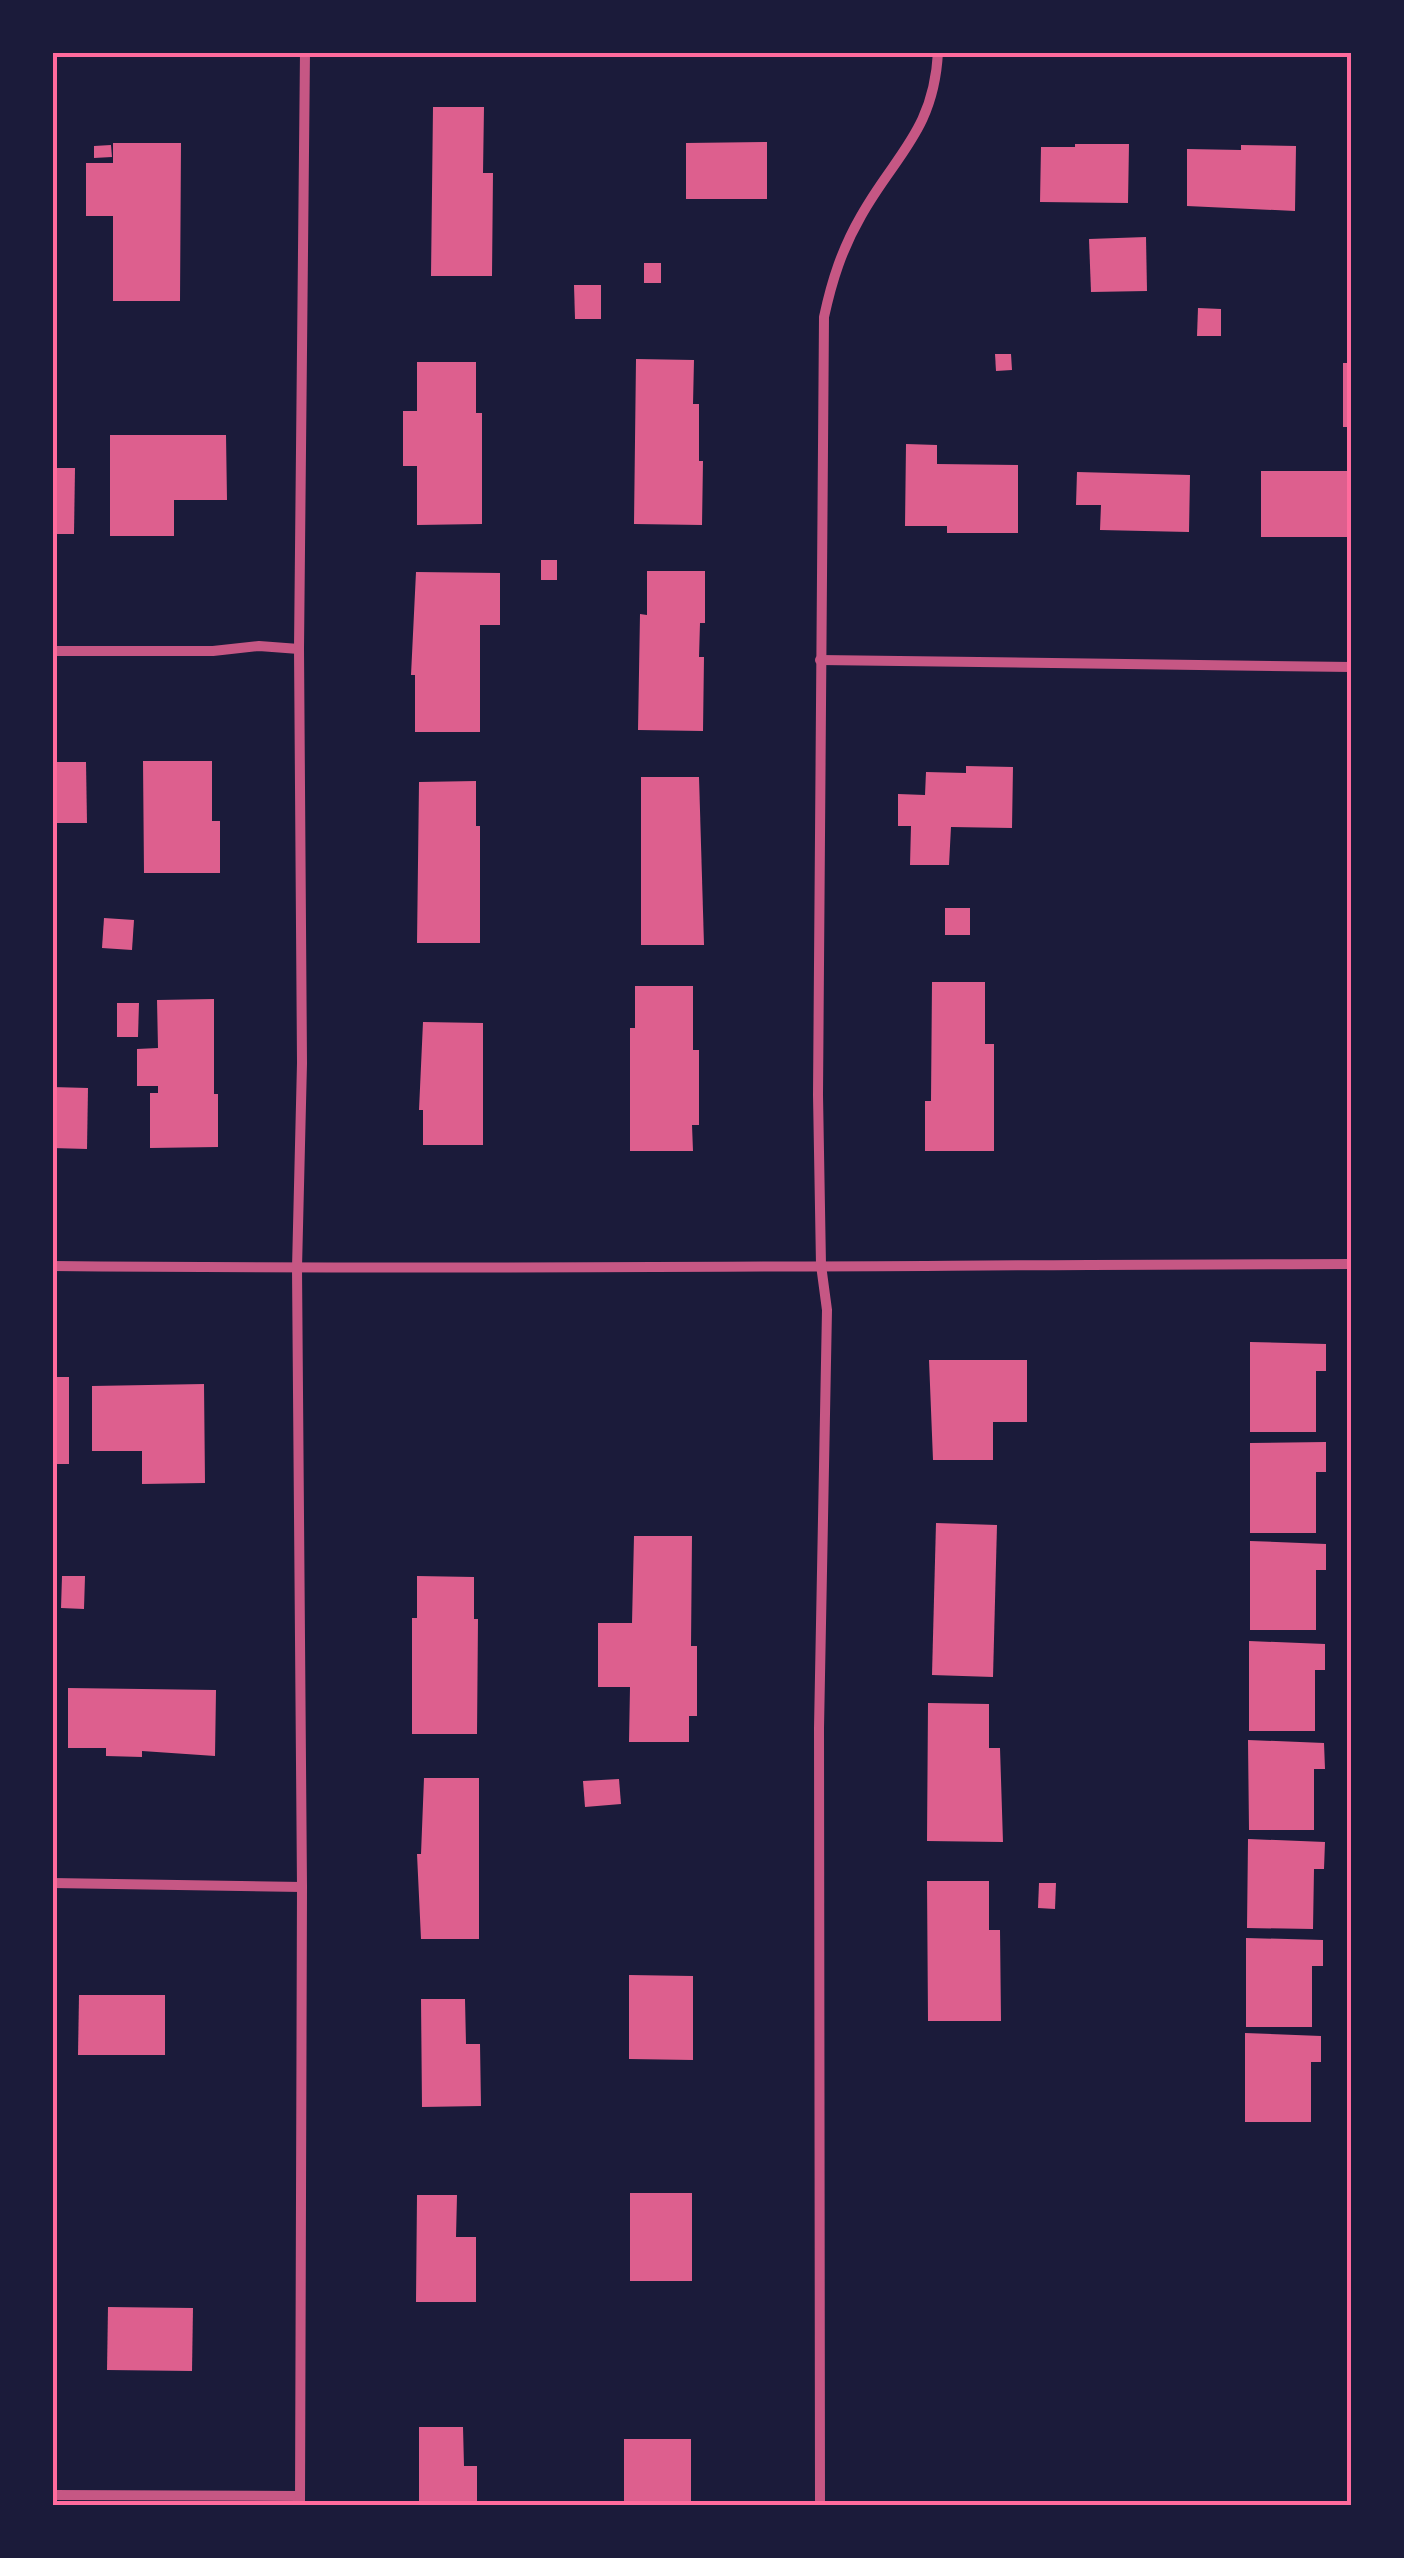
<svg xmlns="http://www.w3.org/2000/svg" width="1404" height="2558" font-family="Rubik,sans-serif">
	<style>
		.building { fill: #dd5f8e }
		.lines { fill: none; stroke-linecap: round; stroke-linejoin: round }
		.minor { stroke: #c65784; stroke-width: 10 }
		.neatline { fill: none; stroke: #ff6b9d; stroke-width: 4 }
	</style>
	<rect width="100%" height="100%" fill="#1b1b3a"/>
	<g class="building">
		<path d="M433 107H484L483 173H493L492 276H431Z"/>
		<path d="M767 142V199H686V143Z"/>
		<path d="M113 143H181L180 301H113V216H86V163H113Z"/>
		<path d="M1075 144H1129L1128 203 1040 202 1041 147H1075Z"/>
		<path d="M111 145 112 157 94 158V146Z"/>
		<path d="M1241 145 1296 146 1295 211 1187 206V149L1241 150Z"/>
		<path d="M1146 237 1147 291 1091 292 1089 239Z"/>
		<rect x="644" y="263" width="17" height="20"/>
		<path d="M574 285H601V319H575Z"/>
		<path d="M1198 308 1221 309V336H1197Z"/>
		<path d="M995 354H1011L1012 370 996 371Z"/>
		<path d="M636 359 694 360 693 404H699V461H703L702 525 634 524Z"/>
		<path d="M417 362H476V413H482V524L417 525V466H403V411H417Z"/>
		<rect x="1343" y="363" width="9" height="64"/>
		<path d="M110 435H226L227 500H174V536H110Z"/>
		<path d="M906 444 937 445V464L1018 465V533H947V526H905Z"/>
		<path d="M52 468H75L74 534H52Z"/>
		<rect x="1261" y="471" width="91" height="66"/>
		<path d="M1077 472 1190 475 1189 532 1100 530 1101 505H1076Z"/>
		<rect x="541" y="560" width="16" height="20"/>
		<path d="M647 571H705V623H700L699 657H704L703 731 638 730 640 614 647 615Z"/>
		<path d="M416 572 500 573V625H480V732H415V675H411Z"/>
		<path d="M143 761H212V821H220V873H144Z"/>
		<path d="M52 762H86L87 823H52Z"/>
		<path d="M966 766 1013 767 1012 828 951 827 949 865H910L911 826H898V794L925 795 926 772 966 773Z"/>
		<path d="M641 777H699L704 945H641Z"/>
		<path d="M476 781V826H480V943H417L419 782Z"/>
		<rect x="945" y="908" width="25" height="27"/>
		<path d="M104 918 134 920 132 950 102 948Z"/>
		<path d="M932 982H985V1044H994V1151H925V1101H931Z"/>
		<path d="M635 986H693V1050H699V1125H692L693 1151H630V1028H635Z"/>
		<path d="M214 999V1094H218V1147L150 1148V1093H158V1086H137V1049L158 1048 157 1000Z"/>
		<path d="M117 1003H139L138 1037H117Z"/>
		<path d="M423 1022 483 1023V1145H423V1110H419Z"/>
		<path d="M52 1087 88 1088 87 1149 52 1148Z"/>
		<path d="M1250 1342 1326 1344V1371H1316V1432H1250Z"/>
		<path d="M929 1360H1027V1422H993V1460H933Z"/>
		<path d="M52 1377H69V1464H56V1480H52Z"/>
		<path d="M204 1384 205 1483 142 1484V1451H92V1386Z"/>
		<path d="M1326 1442V1472H1316V1533H1250V1443Z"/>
		<path d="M936 1523 997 1525 993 1677 932 1675Z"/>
		<path d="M634 1536H692L691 1646H697V1716H689V1742H629L630 1687H598V1623H632Z"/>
		<path d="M1250 1541 1326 1544V1570H1316V1630H1250Z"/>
		<path d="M62 1576H85L84 1609 61 1608Z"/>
		<path d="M417 1576 474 1577V1619H478L477 1734H412V1618H417Z"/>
		<path d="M1249 1641 1325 1644V1670H1315V1731H1249Z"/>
		<path d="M68 1688 216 1690 215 1756 142 1751V1757L106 1756V1748H68Z"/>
		<path d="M928 1703 989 1704V1748H1000L1003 1842 927 1841Z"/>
		<path d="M1248 1740 1324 1743 1325 1769H1314V1830H1249Z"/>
		<path d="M424 1778H479V1939H421L417 1854H421Z"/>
		<path d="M619 1779 621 1804 585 1807 583 1781Z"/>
		<path d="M1248 1839 1325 1842 1324 1869H1314L1313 1929 1247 1928Z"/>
		<path d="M927 1881H989V1930H1000L1001 2021H928Z"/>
		<path d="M1039 1883H1056L1055 1909 1038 1908Z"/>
		<path d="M1246 1938 1323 1940V1966H1312V2027H1246Z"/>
		<path d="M629 1975 693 1976V2060L629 2059Z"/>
		<path d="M79 1995H165V2055H78Z"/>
		<path d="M421 1999H465L466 2044H480L481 2106 422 2107Z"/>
		<path d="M1245 2033 1321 2036V2062H1311V2122H1245Z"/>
		<rect x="630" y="2193" width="62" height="88"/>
		<path d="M417 2195H457L456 2237H476V2302H416Z"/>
		<path d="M108 2307 193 2308 192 2371 107 2370Z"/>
		<path d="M419 2427H463L464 2466H477V2506H419Z"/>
		<rect x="624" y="2439" width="67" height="67"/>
	</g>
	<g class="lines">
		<g class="minor">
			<path d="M52 651H213L259 646 299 649"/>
			<path d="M820 660 1352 667"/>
			<path d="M52 1266C486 1270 918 1265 1352 1264"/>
			<path d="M52 1883 302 1887"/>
			<path d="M52 2495 300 2496"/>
			<path d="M300 2506 302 1887 297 1268 302 1063 299 649 305 52"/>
			<path d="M820 2506 819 1728 827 1310 821 1265 818 1095 824 317C832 280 842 249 861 216 895 155 934 131 938 52"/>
		</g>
	</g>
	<rect width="1404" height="2558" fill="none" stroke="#1b1b3a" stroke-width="110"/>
	<rect x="55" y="55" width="1294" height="2448" class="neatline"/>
</svg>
